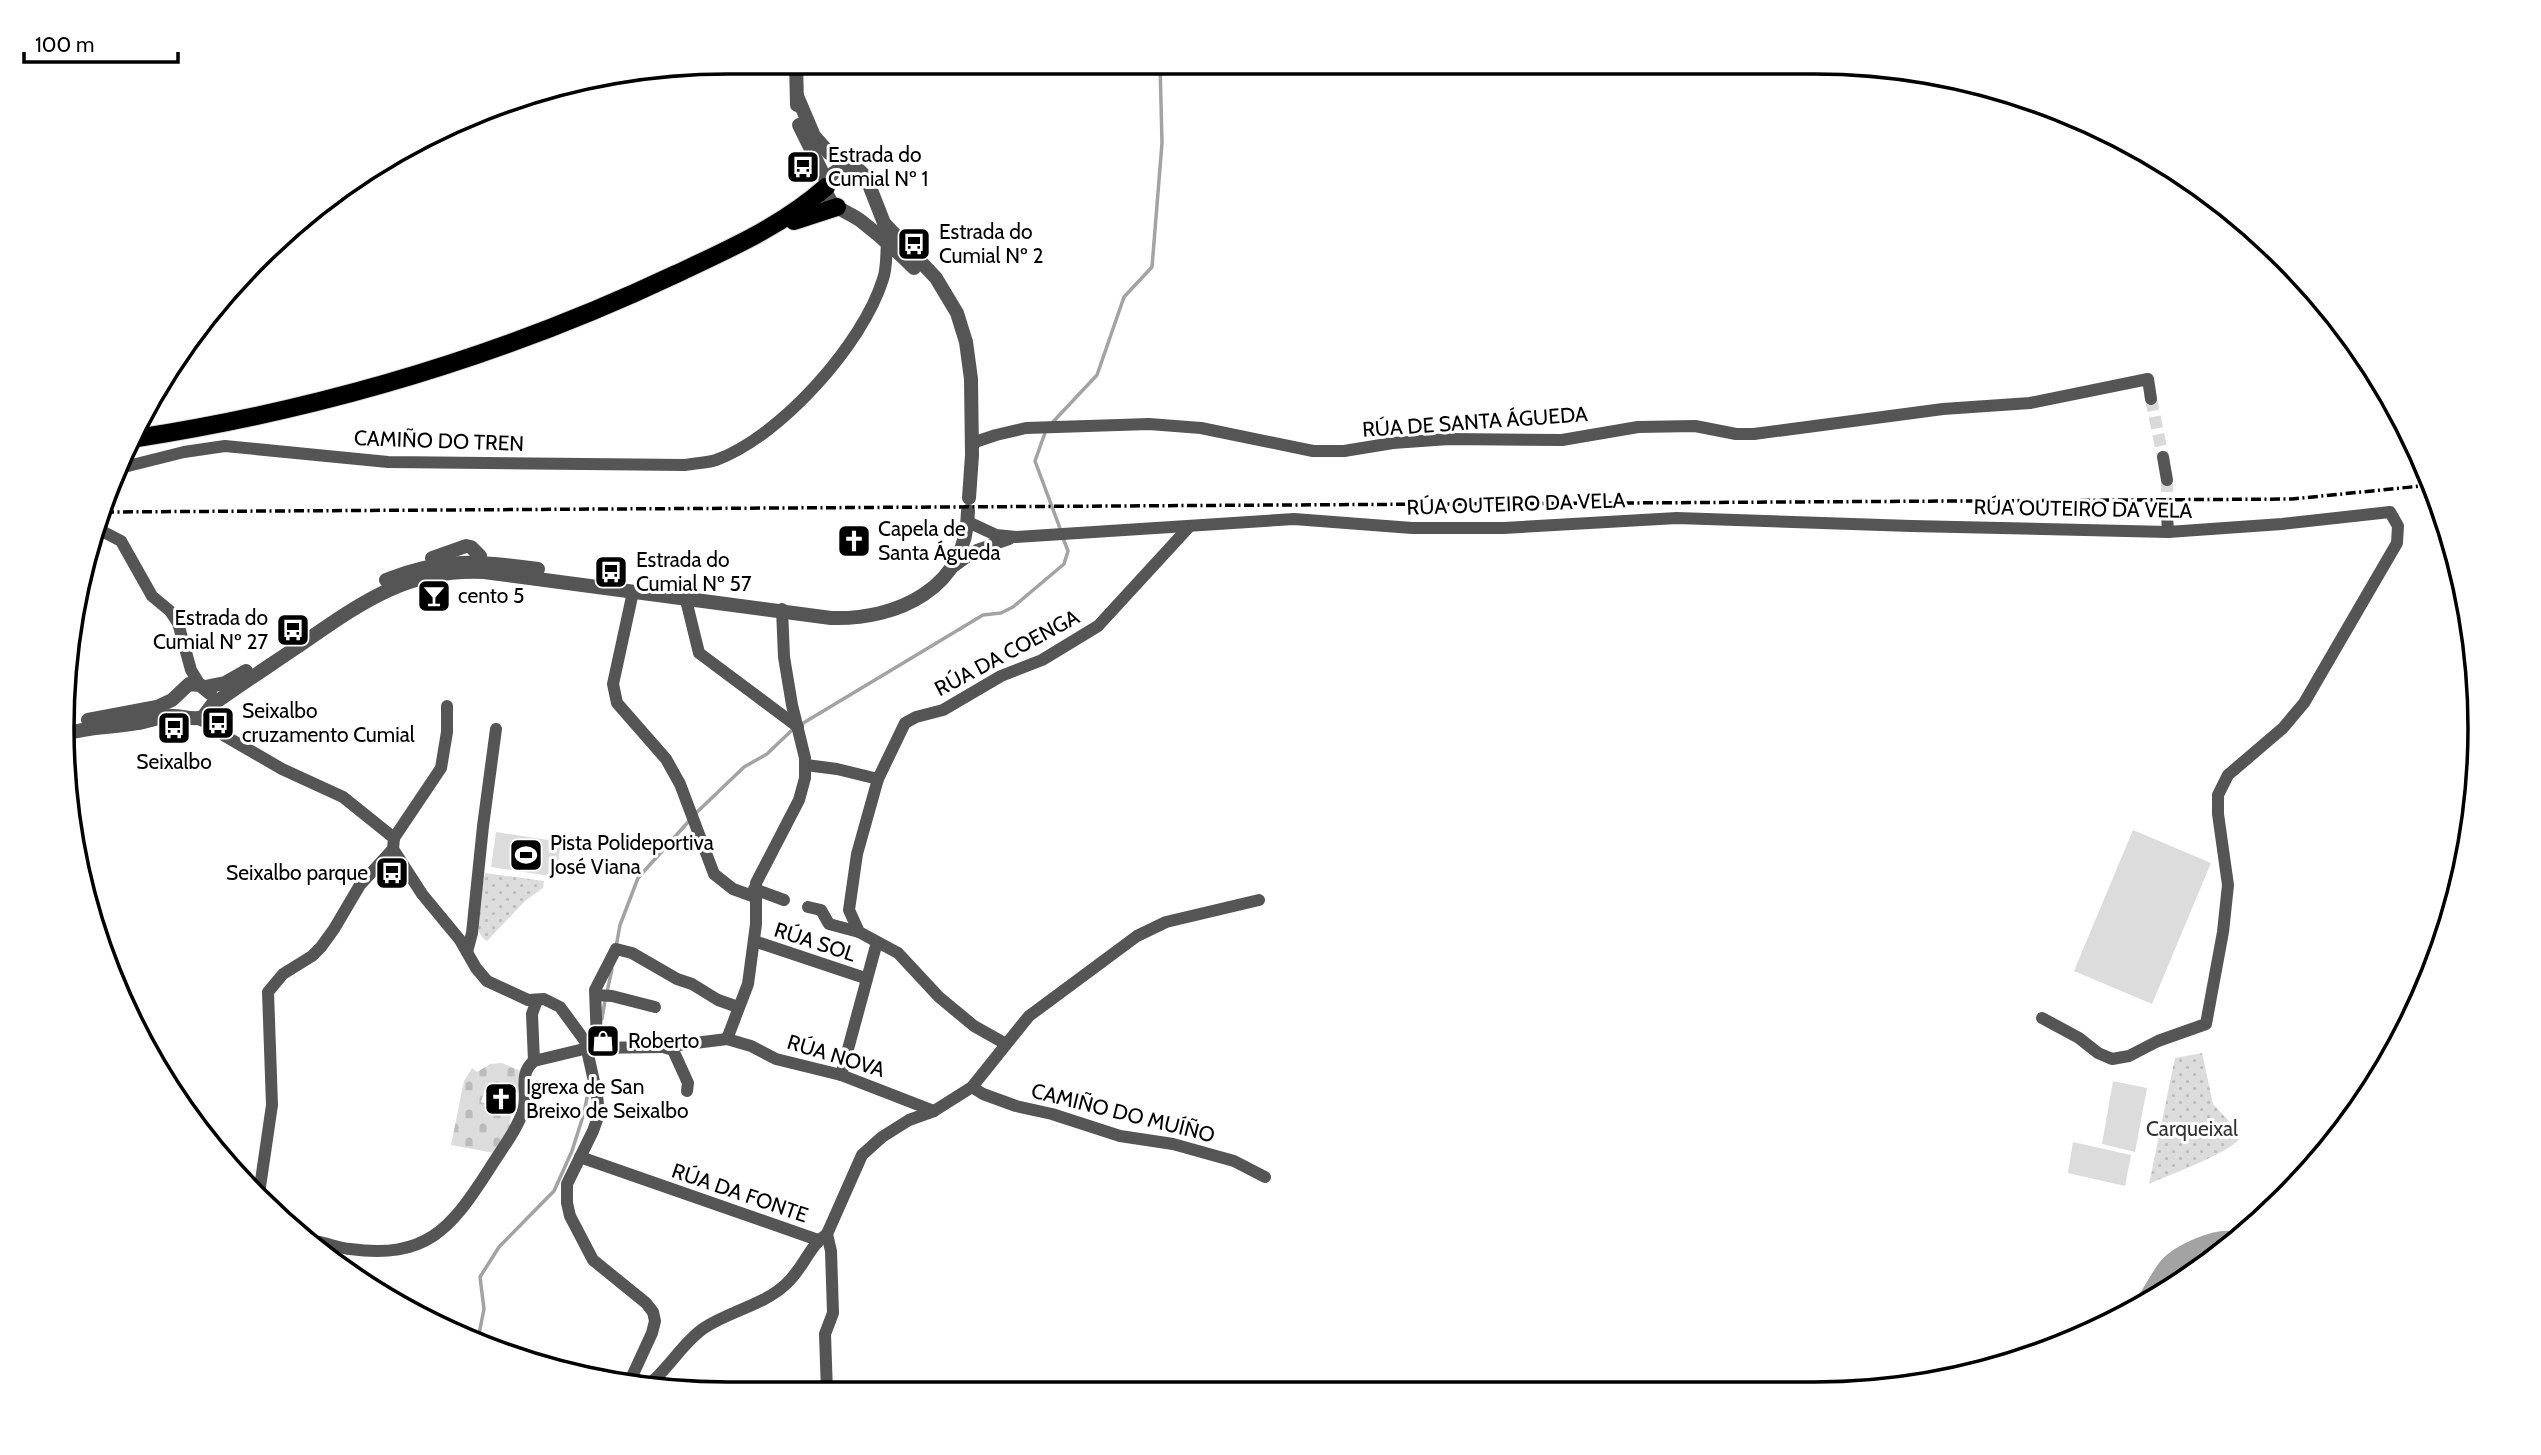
<svg xmlns="http://www.w3.org/2000/svg" width="2541" height="1455" font-family="Cabin,sans-serif">
	<style>
		.cemetery { fill: url(#cemetery-stones) }
		.park { fill: url(#park-dots) }
		.pitch { fill: #dcdcdc }
		.lines { fill: none; stroke-linecap: round; stroke-linejoin: round }
		.stream { stroke: #a3a3a3; stroke-width: 3.5 }
		.river { stroke: #a3a3a3; stroke-width: 19 }
		.minor-tunnel { stroke: #d9d9d9; stroke-width: 12; stroke-dasharray: 12 6; stroke-linecap: butt }
		.primary-casing { stroke: #dbdbdb; stroke-width: 20 }
		.minor { stroke: #555; stroke-width: 12 }
		.tertiary { stroke: #555; stroke-width: 14 }
		.primary { stroke: #000; stroke-width: 18 }
		.rail { stroke: #000; stroke-width: 3.5; stroke-dasharray: 10 3.5 2 3.5; stroke-linecap: butt }
		.labels { text-anchor: middle; stroke-width: 6; stroke-linejoin: round; paint-order: stroke }
		.poi-label { font-size: 21px; fill: #000; stroke: #fff; text-anchor: start }
		.street-label { font-size: 21px; fill: #000; stroke: #fff }
		.park-label { font-size: 21px; fill: #333; stroke: #fff }
		.rim { fill: none; stroke: #000; stroke-width: 3.5 }
	</style>
	<defs>
		<pattern id="cemetery-stones" width="16" height="16" patternUnits="userSpaceOnUse" patternTransform="scale(1.75)"><rect width="16" height="16" fill="#dcdcdc"/><path d="M2 7V4a2 2 0 0 1 4 0v3zM10 15v-3a2 2 0 0 1 4 0v3z" fill="#bbb"/></pattern>
		<pattern id="park-dots" width="8" height="8" patternUnits="userSpaceOnUse" patternTransform="scale(1.75)"><rect width="8" height="8" fill="#dcdcdc"/><path d="M2 2h.1M6 6h.1" fill="none" stroke="#bbb" stroke-width="1.8" stroke-linecap="round"/></pattern>
	</defs>
	<rect width="100%" height="100%" fill="#fff"/>
	<path class="cemetery" d="M502 1063 523 1072 517 1094 486 1086 481 1102 491 1106 490 1112 511 1115 509 1126 494 1153 451 1145 464 1081 472 1068 477 1072 490 1064Z"/>
	<g class="park">
		<path d="M485 873 544 881 543 888 525 901 487 941C468 930 482 892 485 873Z"/>
		<path d="M2202 1053 2213 1104 2228 1120 2239 1139C2230 1153 2168 1175 2149 1184L2175 1058Z"/>
	</g>
	<g class="pitch">
		<path d="M2133 830 2211 863 2152 1004 2074 971Z"/>
		<path d="M496 832 561 842 556 877 491 867Z"/>
		<path d="M2113 1081 2147 1088 2135 1152 2102 1144Z"/>
		<path d="M2073 1142 2131 1155 2125 1186 2068 1173Z"/>
	</g>
	<g class="lines">
		<g class="stream">
			<path d="M1051 424 1097 375 1124 297 1152 267 1162 143 1160 62"/>
			<path d="M1046 430 1035 461 1061 531"/>
			<path d="M800 725 983 615 1001 613 1013 607 1064 564 1068 551 1063 538"/>
			<path d="M694 815 744 767 767 754 793 729"/>
			<path d="M616 947 620 925 638 878 689 821"/>
			<path d="M607 992 612 969"/>
			<path d="M602 1019 605 1000"/>
			<path d="M478 1339 484 1309 480 1277 499 1247 554 1191 572 1151 584 1113 590 1082"/>
		</g>
		<path class="river" d="M2147 1300C2154 1289 2160 1277 2168 1267 2179 1254 2216 1237 2233 1241"/>
		<g class="minor-tunnel">
			<path d="M2151 399 2163 457"/>
			<path d="M2167 480V515"/>
		</g>
		<defs>
			<g id="primary">
				<path d="M794 221 837 207"/>
				<path d="M137 438C324 409 505 355 676 274 729 249 782 226 826 187"/>
			</g>
		</defs>
		<use href="#primary" class="primary-casing"/>
		<g class="minor">
			<path d="M972 443 996 435 1026 428 1149 424 1201 428 1313 451H1344L1393 443 1449 439 1562 440 1638 427 1695 426 1736 434H1754L1943 409 2030 403 2148 379 2151 399"/>
			<path d="M2163 457 2167 480"/>
			<path d="M124 467 184 452 225 446 388 462 685 465C695 463 707 463 716 460 780 437 863 344 883 279 887 268 886 254 887 242"/>
			<path d="M2167 515 2168 532"/>
			<path d="M968 522 996 535 1016 537 1294 519 1412 528H1504L1677 518 1911 526 2168 532 2282 524 2390 512 2398 526 2397 543 2304 703 2283 728 2228 775 2218 795V814L2228 885 2223 932 2206 1024 2158 1041 2129 1056 2112 1059 2098 1053 2079 1038 2042 1018"/>
			<path d="M96 528 121 541 152 596 170 611 178 623 191 670 200 685"/>
			<path d="M952 568 977 550 1009 539"/>
			<path d="M633 592 613 684 617 703 666 759 680 784 714 874 733 889 755 897"/>
			<path d="M686 600 699 653 798 727"/>
			<path d="M198 719 213 725 225 736 282 769 343 797 394 838 393 849 422 894 460 940 476 968 487 981 528 1000 544 999 560 1007 585 1041 597 1095 599 1114 593 1131 567 1184V1203L570 1216 593 1260 646 1303 653 1312 655 1321 652 1333 629 1383"/>
			<path d="M806 765 837 769 878 779"/>
			<path d="M394 838 441 768 447 732V706"/>
			<path d="M754 889 784 900"/>
			<path d="M808 907 821 910 829 924 859 932"/>
			<path d="M754 941 865 978"/>
			<path d="M467 952 472 933 483 826 496 729"/>
			<path d="M596 995 612 996 655 1007"/>
			<path d="M727 1039 748 984 756 924V883L799 800 805 778V758L792 705 784 657 782 609"/>
			<path d="M1006 1044 974 1026 939 997 898 953 859 932 849 910 857 854 878 779 905 723 916 717 943 710 1001 676 1042 660 1098 626 1189 527"/>
			<path d="M663 1047 673 1050 688 1083 687 1091"/>
			<path d="M588 1048 597 1041 595 990 616 949 632 953 677 979 692 984 718 1000 738 1007"/>
			<path d="M534 1061 532 1014 537 1000"/>
			<path d="M841 1075 877 942"/>
			<path d="M972 1087 983 1094 1016 1106 1052 1114 1120 1136 1173 1144 1234 1161 1265 1177"/>
			<path d="M580 1157 818 1240"/>
			<path d="M259 1194 272 1105 268 992 283 974 312 956 321 947 334 929 360 885 393 849"/>
			<path d="M827 1234 831 1251 833 1313 825 1334 827 1392"/>
			<path d="M319 1242C329 1244 340 1248 350 1249 426 1259 450 1230 488 1171 500 1151 516 1132 523 1111 529 1093 517 1075 534 1061L588 1048 663 1047 727 1039 751 1046 776 1059 841 1075 934 1111"/>
			<path d="M647 1386C668 1370 683 1342 704 1328 730 1311 764 1305 786 1284 803 1269 809 1246 827 1234L862 1155 882 1137 909 1120 934 1111 972 1087 1029 1016 1137 936 1166 922 1259 900"/>
		</g>
		<g class="tertiary">
			<path d="M796 61 797 105"/>
			<path d="M797 96 814 136 829 153 859 170 866 177 884 223 936 278 957 313 966 342 971 379 972 455 969 498"/>
			<path d="M799 125 827 182"/>
			<path d="M851 167C833 167 819 183 830 200 834 208 852 214 861 221 879 235 897 251 914 268"/>
			<path d="M432 558 466 546 471 547 480 556 479 566"/>
			<path d="M386 580C441 557 481 561 538 569"/>
			<path d="M205 687 225 683 246 671"/>
			<path d="M88 720 157 707 172 700 189 684 200 685 210 693"/>
			<path d="M66 734C90 726 114 728 138 723 149 721 159 717 170 716 182 715 192 721 203 717L212 705C240 685 269 666 297 647 358 605 406 568 484 572L831 618C898 620 967 588 968 511"/>
		</g>
		<use href="#primary" class="primary"/>
		<path class="rail" d="M104 512 2292 499 2431 485"/>
	</g>
	<defs>
		<symbol id="bus-square" viewBox="-11 -11 22 22"><rect x="-9" y="-9" width="18" height="18" rx="4" fill="#000" stroke="#fff"/><path d="M-5-6H5V4H4V6H2V4H-2V6H-4V4H-5ZM-3.5-4V0h7V-4ZM-3.5 1.2v1.5H-2V1.2ZM2 1.2v1.5H3.5V1.2Z" fill="#fff"/></symbol>
		<symbol id="church-square" viewBox="-11 -11 22 22"><rect x="-9" y="-9" width="18" height="18" rx="4" fill="#000" stroke="#fff"/><path d="M-1.2-6h2.4v3.5h3.3v2.4h-3.3V6h-2.4V-.1h-3.3v-2.4h3.3Z" fill="#fff"/></symbol>
		<symbol id="bar-square" viewBox="-11 -11 22 22"><rect x="-9" y="-9" width="18" height="18" rx="4" fill="#000" stroke="#fff"/><path d="M-6-5H6L.8 .8V4.5H3.5V6h-7V4.5H-.8V.8Z" fill="#fff"/></symbol>
		<symbol id="stadium-square" viewBox="-11 -11 22 22"><rect x="-9" y="-9" width="18" height="18" rx="4" fill="#000" stroke="#fff"/><path d="M0-5a6.5 5 0 1 0 0 10a6.5 5 0 1 0 0-10ZM-3.5-1.8h7v3.6h-7Z" fill="#fff"/></symbol>
		<symbol id="shop-square" viewBox="-11 -11 22 22"><rect x="-9" y="-9" width="18" height="18" rx="4" fill="#000" stroke="#fff"/><path d="M-5-2.5h2.3a2.7 3.5 0 0 1 5.4 0H5L5.5 6h-11ZM-1.5-2.5h3a1.5 2.3 0 0 0-3 0Z" fill="#fff"/></symbol>
	</defs>
	<g fill-rule="evenodd">
		<use href="#bus-square" x="784" y="148" width="38" height="38"/>
		<use href="#bus-square" x="895" y="225" width="38" height="38"/>
		<use href="#church-square" x="835" y="522" width="38" height="38"/>
		<use href="#bus-square" x="592" y="553" width="38" height="38"/>
		<use href="#bar-square" x="415" y="577" width="38" height="38"/>
		<use href="#bus-square" x="274" y="611" width="38" height="38"/>
		<use href="#bus-square" x="199" y="704" width="38" height="38"/>
		<use href="#bus-square" x="155" y="709" width="38" height="38"/>
		<use href="#stadium-square" x="507" y="836" width="38" height="38"/>
		<use href="#bus-square" x="373" y="854" width="38" height="38"/>
		<use href="#shop-square" x="584" y="1022" width="38" height="38"/>
		<use href="#church-square" x="482" y="1080" width="38" height="38"/>
	</g>
	<g class="labels">
		<g class="poi-label">
			<text x="828" y="162">Estrada do<tspan x="828" dy="24">Cumial Nº 1</tspan></text>
			<text x="939" y="239">Estrada do<tspan x="939" dy="24">Cumial Nº 2</tspan></text>
			<text x="878" y="536">Capela de<tspan x="878" dy="24">Santa Águeda</tspan></text>
			<text x="636" y="567">Estrada do<tspan x="636" dy="24">Cumial Nº 57</tspan></text>
			<text x="458" y="603">cento 5</text>
			<text x="268" y="625" text-anchor="end">Estrada do<tspan x="268" dy="24">Cumial Nº 27</tspan></text>
			<text x="242" y="718">Seixalbo<tspan x="242" dy="24">cruzamento Cumial</tspan></text>
			<text x="174" y="769" text-anchor="middle">Seixalbo</text>
			<text x="550" y="850">Pista Polideportiva<tspan x="550" dy="24">José Viana</tspan></text>
			<text x="368" y="880" text-anchor="end">Seixalbo parque</text>
			<text x="628" y="1048">Roberto</text>
			<text x="526" y="1094">Igrexa de San<tspan x="526" dy="24">Breixo de Seixalbo</tspan></text>
		</g>
		<g class="street-label">
			<text transform="translate(1475 422) rotate(-4)" y="7">RÚA DE SANTA ÁGUEDA</text>
			<text transform="translate(439 441) rotate(2)" y="7">CAMIÑO DO TREN</text>
			<text transform="translate(1516 504) rotate(-2)" y="7">RÚA OUTEIRO DA VELA</text>
			<text transform="translate(2083 509) rotate(1)" y="7">RÚA OUTEIRO DA VELA</text>
			<text transform="translate(1007 653) rotate(-28)" y="7">RÚA DA COENGA</text>
			<text transform="translate(815 942) rotate(18)" y="7">RÚA SOL</text>
			<text transform="translate(836 1056) rotate(17)" y="7">RÚA NOVA</text>
			<text transform="translate(1123 1113) rotate(14)" y="7">CAMIÑO DO MUÍÑO</text>
			<text transform="translate(740 1193) rotate(19)" y="7">RÚA DA FONTE</text>
		</g>
		<g class="park-label">
			<text x="2192" y="1136">Carqueixal</text>
		</g>
	</g>
	<path d="M0 0H2541V1455H0ZM728 74H1814A654 654 0 0 1 2468 728V728A654 654 0 0 1 1814 1382H728A654 654 0 0 1 74 728V728A654 654 0 0 1 728 74Z" fill="#fff" fill-rule="evenodd"/>
	<path class="rim" d="M728 74H1814A654 654 0 0 1 2468 728V728A654 654 0 0 1 1814 1382H728A654 654 0 0 1 74 728V728A654 654 0 0 1 728 74Z"/>
	<path d="M24 52v10h154v-10" fill="none" stroke="#000000" stroke-width="3.5"/>
	<text x="35" y="52" font-size="21" fill="#000000" stroke="#ffffff" stroke-width="5" paint-order="stroke">100 m</text>
</svg>
